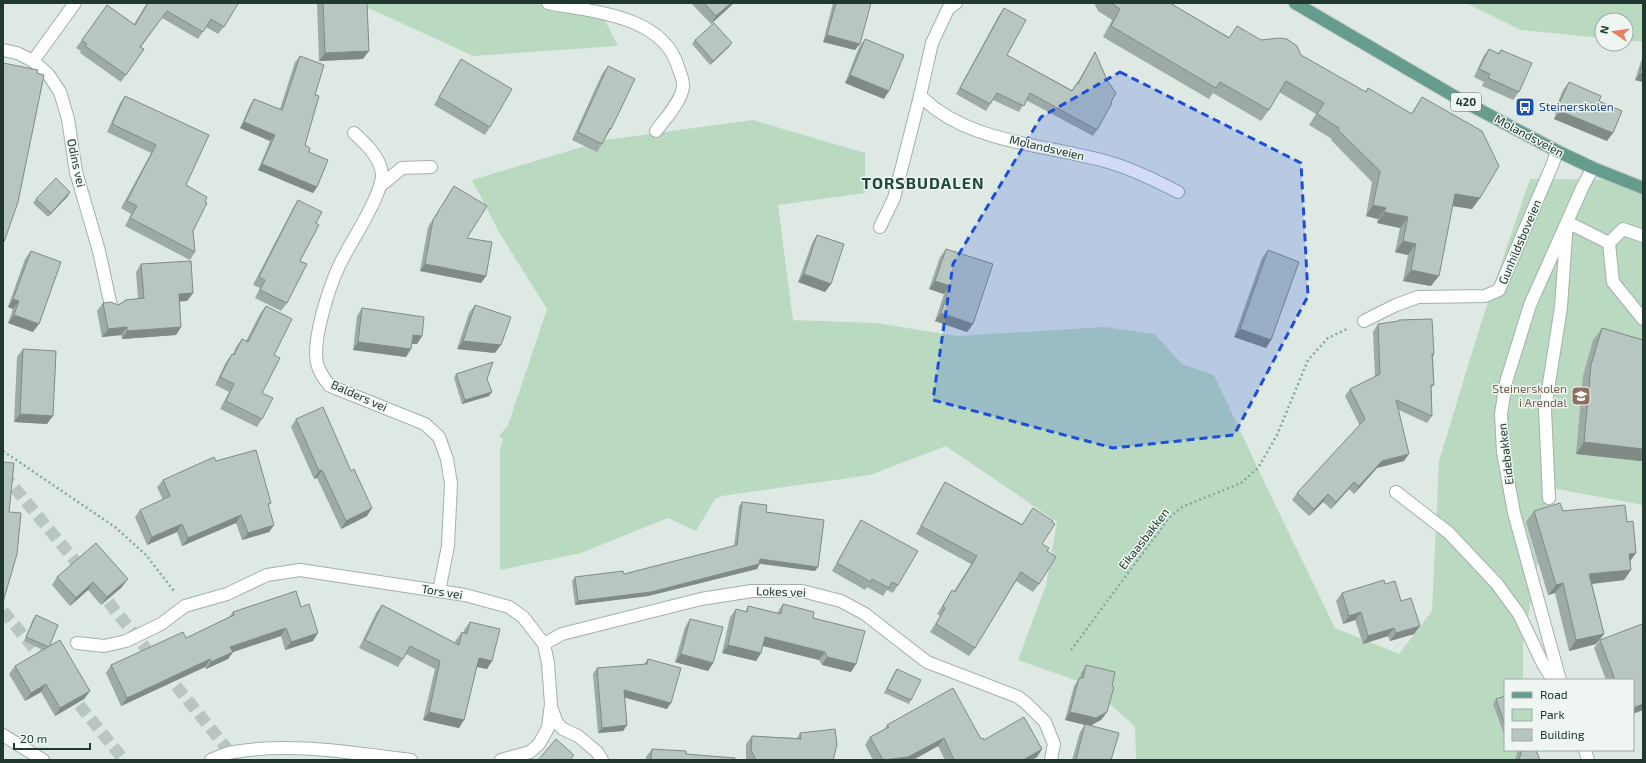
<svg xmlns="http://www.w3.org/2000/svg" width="1646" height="763" font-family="'Exo 2',sans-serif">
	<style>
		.green { fill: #b9d9c1 }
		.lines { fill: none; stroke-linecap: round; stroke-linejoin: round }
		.highway-tunnel { stroke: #b9c6c0; stroke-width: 12; stroke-dasharray: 12 6; stroke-linecap: butt }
		.minor-casing { stroke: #a2b0ab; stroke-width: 14 }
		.major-casing { stroke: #bcc3c1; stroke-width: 14 }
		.path { stroke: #81ab9d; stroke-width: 2.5; stroke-dasharray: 2 3; stroke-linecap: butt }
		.minor { stroke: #fff; stroke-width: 12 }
		.major { stroke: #669c8e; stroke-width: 12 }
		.wall { fill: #9daaa5 }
		.shaded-wall { fill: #808b86 }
		.building { fill: #b7c6c0; stroke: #808b86 }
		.marked { fill: #1d4ed8; fill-opacity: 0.2; stroke: #1d4ed8; stroke-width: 3; stroke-dasharray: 8 5; stroke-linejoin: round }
		.labels { text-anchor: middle; stroke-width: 3; stroke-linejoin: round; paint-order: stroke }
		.shield { fill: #eff6f2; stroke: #5f716b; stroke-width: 1 }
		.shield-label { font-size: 11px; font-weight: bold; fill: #213831 }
		.transit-label { font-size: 12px; fill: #164399; stroke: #eff6f2; text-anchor: start }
		.street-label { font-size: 12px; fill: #213831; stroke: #eff6f2 }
		.education-label { font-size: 12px; fill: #785e54; stroke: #eff6f2; text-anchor: end }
		.district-label { font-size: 16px; font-weight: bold; letter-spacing: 1px; fill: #1f483e; stroke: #eff6f2 }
	</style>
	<rect width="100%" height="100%" fill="#dfe9e4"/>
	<g class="green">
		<path d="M338 3H565L602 15 618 46 473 56 371 9Z"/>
		<path d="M1466 3H1643V42L1626 40V20H1602V38L1521 30Z"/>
		<path d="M753 120 865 153V193L778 205 793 320 876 323 956 336 1105 327 1154 334 1182 364 1214 375 1269 492 1335 628 1399 654 1432 611 1439 461 1482 320 1530 179 1643 180V505L1552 488 1523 643V680H1505V750H1524V760H1136L1135 726 1086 684 1018 660 1046 585 1057 522 946 446 870 475 722 496 715 499 696 531 668 518 581 553 500 570V450L503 439 499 436 508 425 547 309 499 232 472 180 605 140Z"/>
	</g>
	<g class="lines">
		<g class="highway-tunnel">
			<path d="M3 474 86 574"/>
			<path d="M97 588 236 760"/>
			<path d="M3 611 48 665"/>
			<path d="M68 691 124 760"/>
		</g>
		<defs>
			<g id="minor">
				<path d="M548 3C592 12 663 15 678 67 680 72 684 82 683 87 681 102 664 120 656 131"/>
				<path d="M956 3 948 9 932 43 920 96C926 100 931 106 937 110 985 144 1052 146 1108 162 1133 169 1155 180 1178 192"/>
				<path d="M3 50 17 53 33 61 48 74 60 92 68 119 76 172 99 251 111 306"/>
				<path d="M33 61 75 3"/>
				<path d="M354 133C366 144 381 158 382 175 382 184 378 191 375 199 365 222 350 243 339 266 329 288 312 339 317 363 319 372 324 379 330 386L425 424 439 437 447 459 451 484 448 546 439 591"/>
				<path d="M380 186 402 168 431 167"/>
				<path d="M880 227 894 198 920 96"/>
				<path d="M1609 243 1623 229 1643 236"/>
				<path d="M1364 321 1396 305 1418 297 1485 296 1499 290 1553 163 1557 151"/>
				<path d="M1396 492 1449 533 1497 584 1519 614 1543 664 1553 680"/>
				<path d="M1549 498 1545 409 1561 307 1567 222 1609 243 1613 282 1643 319"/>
				<path d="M77 643 104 646 126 641 161 624 185 606 227 594 267 575 300 570 465 595 509 607 523 617 544 644 548 663 551 704 548 728 539 744 530 752 501 760"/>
				<path d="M544 644 562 634 701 599 752 591H802L841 601 865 614 927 662 1018 697 1027 704 1045 722 1054 744 1051 760"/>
				<path d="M1560 680 1514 513 1503 452 1501 414 1506 382 1530 305 1583 186 1593 168"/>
				<path d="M551 707 557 723 563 729 578 736 597 752 602 760"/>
				<path d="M3 735 43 760"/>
				<path d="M1585 750 1588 760"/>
				<path d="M211 760C218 757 226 753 234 752 291 742 354 753 411 760"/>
			</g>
			<path id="major" d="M1295 3 1459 99 1557 151 1593 168 1643 188"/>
		</defs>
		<use href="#minor" class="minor-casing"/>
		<use href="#major" class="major-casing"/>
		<g class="path">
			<path d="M3 451 115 527 146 555 174 591"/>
			<path d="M1071 650 1169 518 1182 507 1241 483 1258 468 1277 435 1308 360 1328 338 1347 329"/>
		</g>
		<use href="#minor" class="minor"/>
		<use href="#major" class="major"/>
	</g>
	<g class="wall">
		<path d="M147 3H237L224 27 218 34 206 27 198 39 162 18 141 47 144 49 121 82 80 53 81 51 76 48 107 5 134 24Z"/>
		<path d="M317 3H367L363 59 319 61Z"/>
		<path d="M691 3H734L711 24Z"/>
		<path d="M833 3H871L855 50 823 42Z"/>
		<path d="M1094 3H1170L1229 37 1261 40 1301 55 1365 92 1368 88 1411 114 1422 97 1480 198 1472 209 1452 206 1431 286 1403 281 1408 255 1395 252 1400 228 1377 223 1378 219 1366 216 1372 182 1331 140 1332 139 1309 125 1316 114 1279 92 1269 110 1261 121 1213 93 1209 99 1103 37 1112 20 1098 11Z"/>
		<path d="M1004 8 1007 55 1072 90 1077 83 1091 59 1095 52 1107 80 1111 102 1097 130 1093 136 1026 100 1019 112 993 100 986 111 956 94 999 15Z"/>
		<path d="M865 39 884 99 845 83 859 47Z"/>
		<path d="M695 40 732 43 729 47 710 65 692 44Z"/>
		<path d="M1489 49 1498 53 1501 50 1519 92 1513 100 1482 86 1484 82 1474 77 1483 57Z"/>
		<path d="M1643 55V82L1635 80Z"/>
		<path d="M300 56 315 95 305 145 309 152 317 187 313 193 258 170 270 141 240 128 250 105 254 99 280 109 295 62Z"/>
		<path d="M461 59 490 127 485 135 434 105 456 67Z"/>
		<path d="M608 66 611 129 597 152 572 140 602 74Z"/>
		<path d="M1569 82 1607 141 1554 119 1556 113 1554 112 1563 90Z"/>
		<path d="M125 96 186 185 193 231 195 252 190 260 125 226 131 214 121 208 151 153 107 132 120 103Z"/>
		<path d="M454 186 467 238 486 276 481 283 420 271 428 227Z"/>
		<path d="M68 196 48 217 33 203 36 199Z"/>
		<path d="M298 200 316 223 300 261 287 303 281 311 255 298 260 288 253 285 293 208Z"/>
		<path d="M817 235 831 284 825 292 798 282 812 243Z"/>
		<path d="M946 249 973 324 967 332 935 321 944 294 929 289 940 257Z"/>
		<path d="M1268 250 1271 340 1266 348 1234 337 1262 258Z"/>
		<path d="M31 251 33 332 8 323 13 309 8 307 25 259Z"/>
		<path d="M141 264 193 293 187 301H179L181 327 176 335 122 339 121 335 102 337 97 311 103 303 118 305 123 302 125 300 138 299 136 272Z"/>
		<path d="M475 305 495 353 457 349 469 313Z"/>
		<path d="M266 306 274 355 262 393V419L257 427 220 409 229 392 215 385 226 362 232 354H233L236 347 242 339 246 341 260 314Z"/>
		<path d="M362 308 422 336 417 344H412L406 357 353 350 357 316Z"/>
		<path d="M1399 320 1434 354 1433 357 1434 385 1431 388 1432 416 1427 423 1399 410 1404 461 1377 468 1354 494 1349 489 1331 509 1323 502 1309 516 1292 500 1297 493 1360 426 1345 396 1350 389 1375 377 1373 332 1378 324 1398 322Z"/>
		<path d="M1602 328 1643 340V459L1641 461 1576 454 1583 376 1593 340Z"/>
		<path d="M23 349 47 424 14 422 17 357Z"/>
		<path d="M456 374 487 379 489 396 462 404 454 378Z"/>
		<path d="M296 419 367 516 341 529 317 478 314 479 291 427Z"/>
		<path d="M216 461 271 503 268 506 274 525 269 532 242 540 236 523 182 546 177 532 147 545 135 517 140 510 163 500 157 487 163 480Z"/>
		<path d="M945 482 1022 524 1052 522 1042 544 1047 551 1039 584 1033 592 1016 581 975 648 969 656 930 632 940 616 937 614 952 590 954 591 971 564 916 534 940 490Z"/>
		<path d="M742 502 766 512 815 571 760 564 757 569 648 596 575 605 572 581 575 577 624 574 734 546 739 506Z"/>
		<path d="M1534 511H1563L1631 570 1624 580 1592 584 1604 634 1596 644 1569 651 1555 593 1548 595 1526 522Z"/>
		<path d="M861 520 898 585 893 593 887 590 883 596 867 587 865 590 832 571 856 528Z"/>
		<path d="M96 543 122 587 101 605 88 590 70 606 52 585 57 577Z"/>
		<path d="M1385 584 1401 601 1420 626 1414 634 1390 641 1388 636 1363 644 1355 620 1343 624 1336 601 1342 593Z"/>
		<path d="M296 591 313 641 285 650 281 636 233 652 228 659 206 669 205 667 121 706 106 673 111 665 186 638 229 617 233 612Z"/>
		<path d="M783 604 813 618 856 664 851 672 822 665 819 660 763 646 761 653 756 661 722 653 730 617 736 609 745 612 748 606 777 613Z"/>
		<path d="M382 605 455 643 456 640 462 632 464 633V630L470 622 492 661 487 669 477 667 459 728 423 720 435 669 406 654 398 667 359 648 376 613Z"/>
		<path d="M36 615 49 646 90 691 84 699 55 716 41 692 25 701 9 674 15 666 43 650 24 641 33 619Z"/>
		<path d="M690 619 713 663 708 671 675 662 685 627Z"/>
		<path d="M1600 640 1633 680H1606L1594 648Z"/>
		<path d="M648 659 667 709 625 698 627 725 623 731 598 733 593 674 597 668 644 664Z"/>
		<path d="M1086 665 1107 712 1101 720 1091 725 1111 760H1072L1080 732 1085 725 1065 720 1074 686 1080 678 1081 673Z"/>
		<path d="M897 669 911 700 909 704 884 693 894 673Z"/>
		<path d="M1505 696V737L1493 704 1496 699Z"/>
		<path d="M887 725 984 740 1042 749 1037 757 1032 760H945L938 746 913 760H873L865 745 870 737 884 730Z"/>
		<path d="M800 733 833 760H747L746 758V744L752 736 797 738Z"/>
		<path d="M652 749 686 754 735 760H646V757Z"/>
		<path d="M1518 750H1536L1540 760H1515Z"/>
	</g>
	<g class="shaded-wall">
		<path d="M731 3H734L711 24 716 16Z"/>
		<path d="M827 35 860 44 855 50 823 42Z"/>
		<path d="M732 43 729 47 710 65 713 61Z"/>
		<path d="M369 51 363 59 319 61 325 53Z"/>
		<path d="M1640 73 1643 74V82L1635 80Z"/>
		<path d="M850 75 889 91 884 99 845 83Z"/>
		<path d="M1560 111 1613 133 1607 141 1554 119Z"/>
		<path d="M244 122 275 135 270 141 240 128Z"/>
		<path d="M262 164 317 187 313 193 258 170Z"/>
		<path d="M70 192 68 196 48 217 51 213Z"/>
		<path d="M1455 194 1480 198 1472 209 1447 205Z"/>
		<path d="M1373 205 1386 208 1378 219 1366 216Z"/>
		<path d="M1384 212 1408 217 1400 228 1377 223Z"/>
		<path d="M1403 241 1416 244 1408 255 1395 252Z"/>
		<path d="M425 264 486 276 481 283 420 271Z"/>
		<path d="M1411 270 1439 276 1431 286 1403 281Z"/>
		<path d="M804 274 831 284 825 292 798 282Z"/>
		<path d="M935 281 950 286 944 294 929 289Z"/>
		<path d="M193 293 187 301 173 302 179 294Z"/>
		<path d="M13 299 19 301 13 309 8 307Z"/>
		<path d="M941 313 973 324 967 332 935 321Z"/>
		<path d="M14 315 39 324 33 332 8 323Z"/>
		<path d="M127 327 121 335 102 337 108 329Z"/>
		<path d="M181 327 176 335 122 339 127 331Z"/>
		<path d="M1240 329 1271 340 1266 348 1234 337Z"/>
		<path d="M413 335 422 336 417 344 407 343Z"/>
		<path d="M463 341 501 345 495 353 457 349Z"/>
		<path d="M358 342 411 349 406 357 353 350Z"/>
		<path d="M492 392 489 396 462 404 465 400Z"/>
		<path d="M20 414 53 416 47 424 14 422Z"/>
		<path d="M1584 442 1643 449V459L1641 461 1576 454Z"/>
		<path d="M1409 454 1404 461 1377 468 1354 494 1359 486 1382 461Z"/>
		<path d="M322 470 317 478 314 479 319 471Z"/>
		<path d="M1354 482 1349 489 1331 509 1336 502Z"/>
		<path d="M1328 494 1323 502 1309 516 1314 509Z"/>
		<path d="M372 508 367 516 341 529 346 521Z"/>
		<path d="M241 515 236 523 182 546 188 538Z"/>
		<path d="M182 524 177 532 147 545 152 537Z"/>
		<path d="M274 525 269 532 242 540 248 533Z"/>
		<path d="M1636 553 1629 563V554Z"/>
		<path d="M760 559 818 567 815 571 757 563Z"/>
		<path d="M759 564 757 569 648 596 575 605 578 601Z"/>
		<path d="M1631 570 1624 580 1582 585 1589 574Z"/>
		<path d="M128 579 122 587 101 605 107 597Z"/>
		<path d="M93 582 88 590 70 606 76 598Z"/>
		<path d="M1563 583 1555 593 1548 595 1556 585Z"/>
		<path d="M1361 612 1355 620 1343 624 1349 616Z"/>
		<path d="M1420 626 1414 634 1390 641 1396 633Z"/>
		<path d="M286 628 281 636 233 652 228 659 206 669 211 662 230 647Z"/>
		<path d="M1394 628 1388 636 1363 644 1368 636Z"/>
		<path d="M318 633 313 641 285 650 291 642Z"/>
		<path d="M1604 634 1596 644 1569 651 1576 640Z"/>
		<path d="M765 637 825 652 819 660 759 645Z"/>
		<path d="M728 645 761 653 756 661 722 653Z"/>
		<path d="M681 654 713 663 708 671 675 662Z"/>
		<path d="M827 657 856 664 851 672 822 665Z"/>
		<path d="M479 658 492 661 487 669 473 666Z"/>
		<path d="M210 659 205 667 121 706 127 698Z"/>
		<path d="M46 684 41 692 25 701 31 693Z"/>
		<path d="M624 690 671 703 667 709 620 696Z"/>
		<path d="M90 691 84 699 55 716 60 708Z"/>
		<path d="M1643 704V710L1633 714V708Z"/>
		<path d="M429 712 464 720 459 728 423 720Z"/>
		<path d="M1070 712H1107L1101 720 1090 726 1065 720Z"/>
		<path d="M627 725 623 731 598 733 602 728Z"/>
		<path d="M944 738 938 746 913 760H884Z"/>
		<path d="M1042 749 1037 757 1032 760H1023Z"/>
	</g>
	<g class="building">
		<path d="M148 3H237L238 4 224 27 211 19 203 32 167 11 140 47 144 49 126 75 85 46 87 44 82 40 107 5 135 25Z"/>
		<path d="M323 3H367L369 51 325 53Z"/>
		<path d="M704 3H731L716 16Z"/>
		<path d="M836 3H871L860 44 827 35Z"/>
		<path d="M1111 3H1170L1229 38 1237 26 1261 40 1279 38 1287 39 1297 46 1301 55 1366 92 1368 88 1412 114 1422 97 1482 131 1499 166 1480 198 1455 194 1439 276 1411 270 1416 244 1403 241 1408 217 1384 212 1386 208 1373 205 1380 171 1338 130 1339 128 1317 114 1324 103 1286 81 1269 110 1220 82 1216 88 1111 26 1120 9Z"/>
		<path d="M1004 8 1026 20 1007 55 1072 91 1077 83 1078 84 1095 52 1107 80 1116 93 1111 102 1112 103 1097 130 1030 93 1024 106 997 93 990 104 960 88Z"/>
		<path d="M714 23 732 43 713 61 695 40Z"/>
		<path d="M865 39 904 55 889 91 850 75Z"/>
		<path d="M1489 49 1499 54 1501 50 1532 63 1519 92 1488 78 1490 74 1479 69Z"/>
		<path d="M300 56 324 65 315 95 319 96 305 145 310 148 309 152 328 160 317 187 262 164 275 135 244 122 254 99 282 110Z"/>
		<path d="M461 59 512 89 490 127 439 97Z"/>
		<path d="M3 63 38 70 37 73 44 75 18 202 4 242 3 241Z"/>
		<path d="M1643 63V74L1640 73Z"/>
		<path d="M608 66 635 79 611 129 610 128 602 144 578 132Z"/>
		<path d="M1569 82 1601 96 1599 101 1622 111 1613 133 1560 111 1562 105 1559 104Z"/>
		<path d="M125 96 209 135 186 185 207 197 205 202 207 203 193 231 195 252 130 218 137 206 127 201 156 145 112 124Z"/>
		<path d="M56 178 70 192 51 213 36 199Z"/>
		<path d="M454 186 487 206 467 238 492 242 486 276 425 264 433 220Z"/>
		<path d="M298 200 322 212 316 223 319 225 300 261 307 264 287 303 260 290 265 280 259 277Z"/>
		<path d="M817 235 844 244 831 284 804 274Z"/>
		<path d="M946 249 993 264 973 324 941 313 950 286 935 281Z"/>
		<path d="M1268 250 1299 262 1271 340 1240 329Z"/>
		<path d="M31 251 61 262 39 324 14 315 19 301 13 299Z"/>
		<path d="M191 261 193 293 179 294 181 327 127 331V327L108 329 103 303 111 302 118 305 125 301V300L144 298 141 264Z"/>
		<path d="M475 305 511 317 501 345 463 341Z"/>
		<path d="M266 306 292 319 274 355 280 358 262 393 273 398 262 419 226 401 234 384 220 377 232 354 234 355 242 339 248 342Z"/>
		<path d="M362 308 424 317 422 336 413 335 411 349 358 342Z"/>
		<path d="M1432 319 1434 354H1432L1434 385H1431L1432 416 1396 400 1409 454 1382 461 1359 486 1354 482 1336 502 1328 494 1314 509 1297 493 1365 419 1350 389 1380 374 1378 324 1399 321V320Z"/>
		<path d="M1602 328 1643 340V449L1584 442 1591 365Z"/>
		<path d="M23 349 56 351 53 416 20 414Z"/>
		<path d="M493 362 487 379 492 392 465 400 456 374Z"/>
		<path d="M323 407 351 471 354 469 372 508 346 521 322 470 319 471 296 419Z"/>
		<path d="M256 450 271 503 268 504 274 525 248 533 241 515 188 538 182 524 152 537 140 510 170 496 163 480 214 457 216 461Z"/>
		<path d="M3 462 14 463 9 512 21 513 17 554 3 602Z"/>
		<path d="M945 482 1022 525 1033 508 1053 521 1052 522 1055 524 1042 544 1049 548 1047 551 1056 557 1039 584 1021 572 975 648 936 624 945 608 943 606 952 590 955 592 977 556 921 526Z"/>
		<path d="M742 502 767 505 766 512 824 520 818 567 760 559 759 564 651 592 578 601 575 577 623 571 624 574 737 545Z"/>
		<path d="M1560 503 1563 511 1625 505 1627 522 1633 521 1636 553 1629 554 1631 570 1589 574 1604 634 1576 640 1563 583 1556 585 1534 511Z"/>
		<path d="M861 520 918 551 898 585 892 582 889 588 872 579 871 582 837 563Z"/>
		<path d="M96 543 128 579 107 597 93 582 76 598 57 577Z"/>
		<path d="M1384 580 1385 584 1395 581 1401 601 1411 598 1420 626 1396 633 1394 628 1368 636 1361 612 1349 616 1342 593Z"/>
		<path d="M296 591 301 607 309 604 318 633 291 642 286 628 230 647 233 652 211 662 210 659 127 698 111 665 183 632 186 638 234 615 233 612Z"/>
		<path d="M783 604 814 612 813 618 865 631 856 664 827 657 825 652 765 637 761 653 728 645 736 609 747 612 748 606 781 614Z"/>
		<path d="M382 605 459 645 462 632 467 634 470 622 500 629 492 661 479 658 464 720 429 712 440 661 410 646 403 659 365 640Z"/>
		<path d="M36 615 58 625 49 647 26 637Z"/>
		<path d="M690 619 723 627 713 663 681 654Z"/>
		<path d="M1642 624 1643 626V704L1633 708V680H1615L1600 640Z"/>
		<path d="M60 640 90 691 60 708 46 684 31 693 15 666Z"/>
		<path d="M648 659 681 668 671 703 624 690 627 725 602 728 597 668 647 664Z"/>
		<path d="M1086 665 1115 672 1112 686 1114 687 1107 712 1096 718 1070 712 1079 678H1083Z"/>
		<path d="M897 669 921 680 911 700 887 689Z"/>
		<path d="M953 688 981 739 983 738 984 740 1024 717 1042 749 1023 760H954L944 738 908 757 883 760 870 737 889 727 887 725Z"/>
		<path d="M1505 696V725L1496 699Z"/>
		<path d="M1085 724 1119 733 1111 760H1076Z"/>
		<path d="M835 729 837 745 833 760H756L751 750 752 736 801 739 800 733Z"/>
		<path d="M556 739 574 755 570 760H538Z"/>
		<path d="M652 749 686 751V754L735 758V760H651Z"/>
		<path d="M1522 750H1536L1540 760H1519Z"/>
	</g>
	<path class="marked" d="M1120 72 1301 163 1308 296 1234 435 1113 448 933 400 953 264 1041 117Z"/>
	<defs>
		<symbol id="bus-square" viewBox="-11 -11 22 22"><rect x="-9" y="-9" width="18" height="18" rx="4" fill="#1a4fb4" stroke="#eff6f2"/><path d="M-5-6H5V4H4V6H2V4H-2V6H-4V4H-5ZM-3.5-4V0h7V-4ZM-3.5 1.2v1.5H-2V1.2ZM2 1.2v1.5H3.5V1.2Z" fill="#fff"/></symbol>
		<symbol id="school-square" viewBox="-11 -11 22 22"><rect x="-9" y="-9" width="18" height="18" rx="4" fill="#8d6e63" stroke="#eff6f2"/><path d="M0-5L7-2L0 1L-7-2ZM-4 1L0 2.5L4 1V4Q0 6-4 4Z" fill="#fff"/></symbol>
	</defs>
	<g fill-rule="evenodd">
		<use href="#bus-square" x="1514" y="96" width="22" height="22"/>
		<use href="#school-square" x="1570" y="385" width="22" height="22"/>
	</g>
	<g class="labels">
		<rect class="shield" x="1451" y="93" width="30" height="18" rx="3"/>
		<g class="shield-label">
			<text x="1466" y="106">420</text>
		</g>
		<g class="transit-label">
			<text x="1539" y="111">Steinerskolen</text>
		</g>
		<g class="street-label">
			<text transform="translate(1529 136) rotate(28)" y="4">Molandsveien</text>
			<text transform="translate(1047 148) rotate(13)" y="4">Molandsveien</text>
			<text transform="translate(76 163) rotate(78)" y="4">Odins vei</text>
			<text transform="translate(1520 242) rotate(-67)" y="4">Gunhildsboveien</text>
			<text transform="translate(359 396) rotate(24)" y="4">Balders vei</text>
			<text transform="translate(1506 454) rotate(-97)" y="4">Eidebakken</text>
			<text transform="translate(1144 539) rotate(-52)" y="4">Eikaasbakken</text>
			<text transform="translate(442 592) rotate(9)" y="4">Tors vei</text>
			<text transform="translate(781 592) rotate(2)" y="4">Lokes vei</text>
		</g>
		<g class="education-label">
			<text x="1567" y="393">Steinerskolen<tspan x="1567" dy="14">i Arendal</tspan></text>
		</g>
		<g class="district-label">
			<text x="923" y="189">TORSBUDALEN</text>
		</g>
	</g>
	<rect width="1646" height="763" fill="none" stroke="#213831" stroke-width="8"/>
	<rect x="1504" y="679" width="130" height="72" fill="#eff6f2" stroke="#9daaa5"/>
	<rect x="1512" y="692" width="20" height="6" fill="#669c8e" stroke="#9daaa5"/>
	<text x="1540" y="699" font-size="12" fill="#213831">Road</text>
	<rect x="1512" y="709" width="20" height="12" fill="#b9d9c1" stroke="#9daaa5"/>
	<text x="1540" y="719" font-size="12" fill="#213831">Park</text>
	<rect x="1512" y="729" width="20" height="12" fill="#b7c6c0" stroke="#9daaa5"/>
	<text x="1540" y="739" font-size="12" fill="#213831">Building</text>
	<g transform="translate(1614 32) rotate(283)"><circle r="19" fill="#eff6f2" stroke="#9daaa5"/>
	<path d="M0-3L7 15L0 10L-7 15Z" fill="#e87f5e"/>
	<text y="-6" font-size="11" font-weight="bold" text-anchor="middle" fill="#213831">N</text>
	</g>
	<path d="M14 743v6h76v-6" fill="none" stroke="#213831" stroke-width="2"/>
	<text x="20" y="743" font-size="12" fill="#213831" stroke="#eff6f2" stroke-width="3" paint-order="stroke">20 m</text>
</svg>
